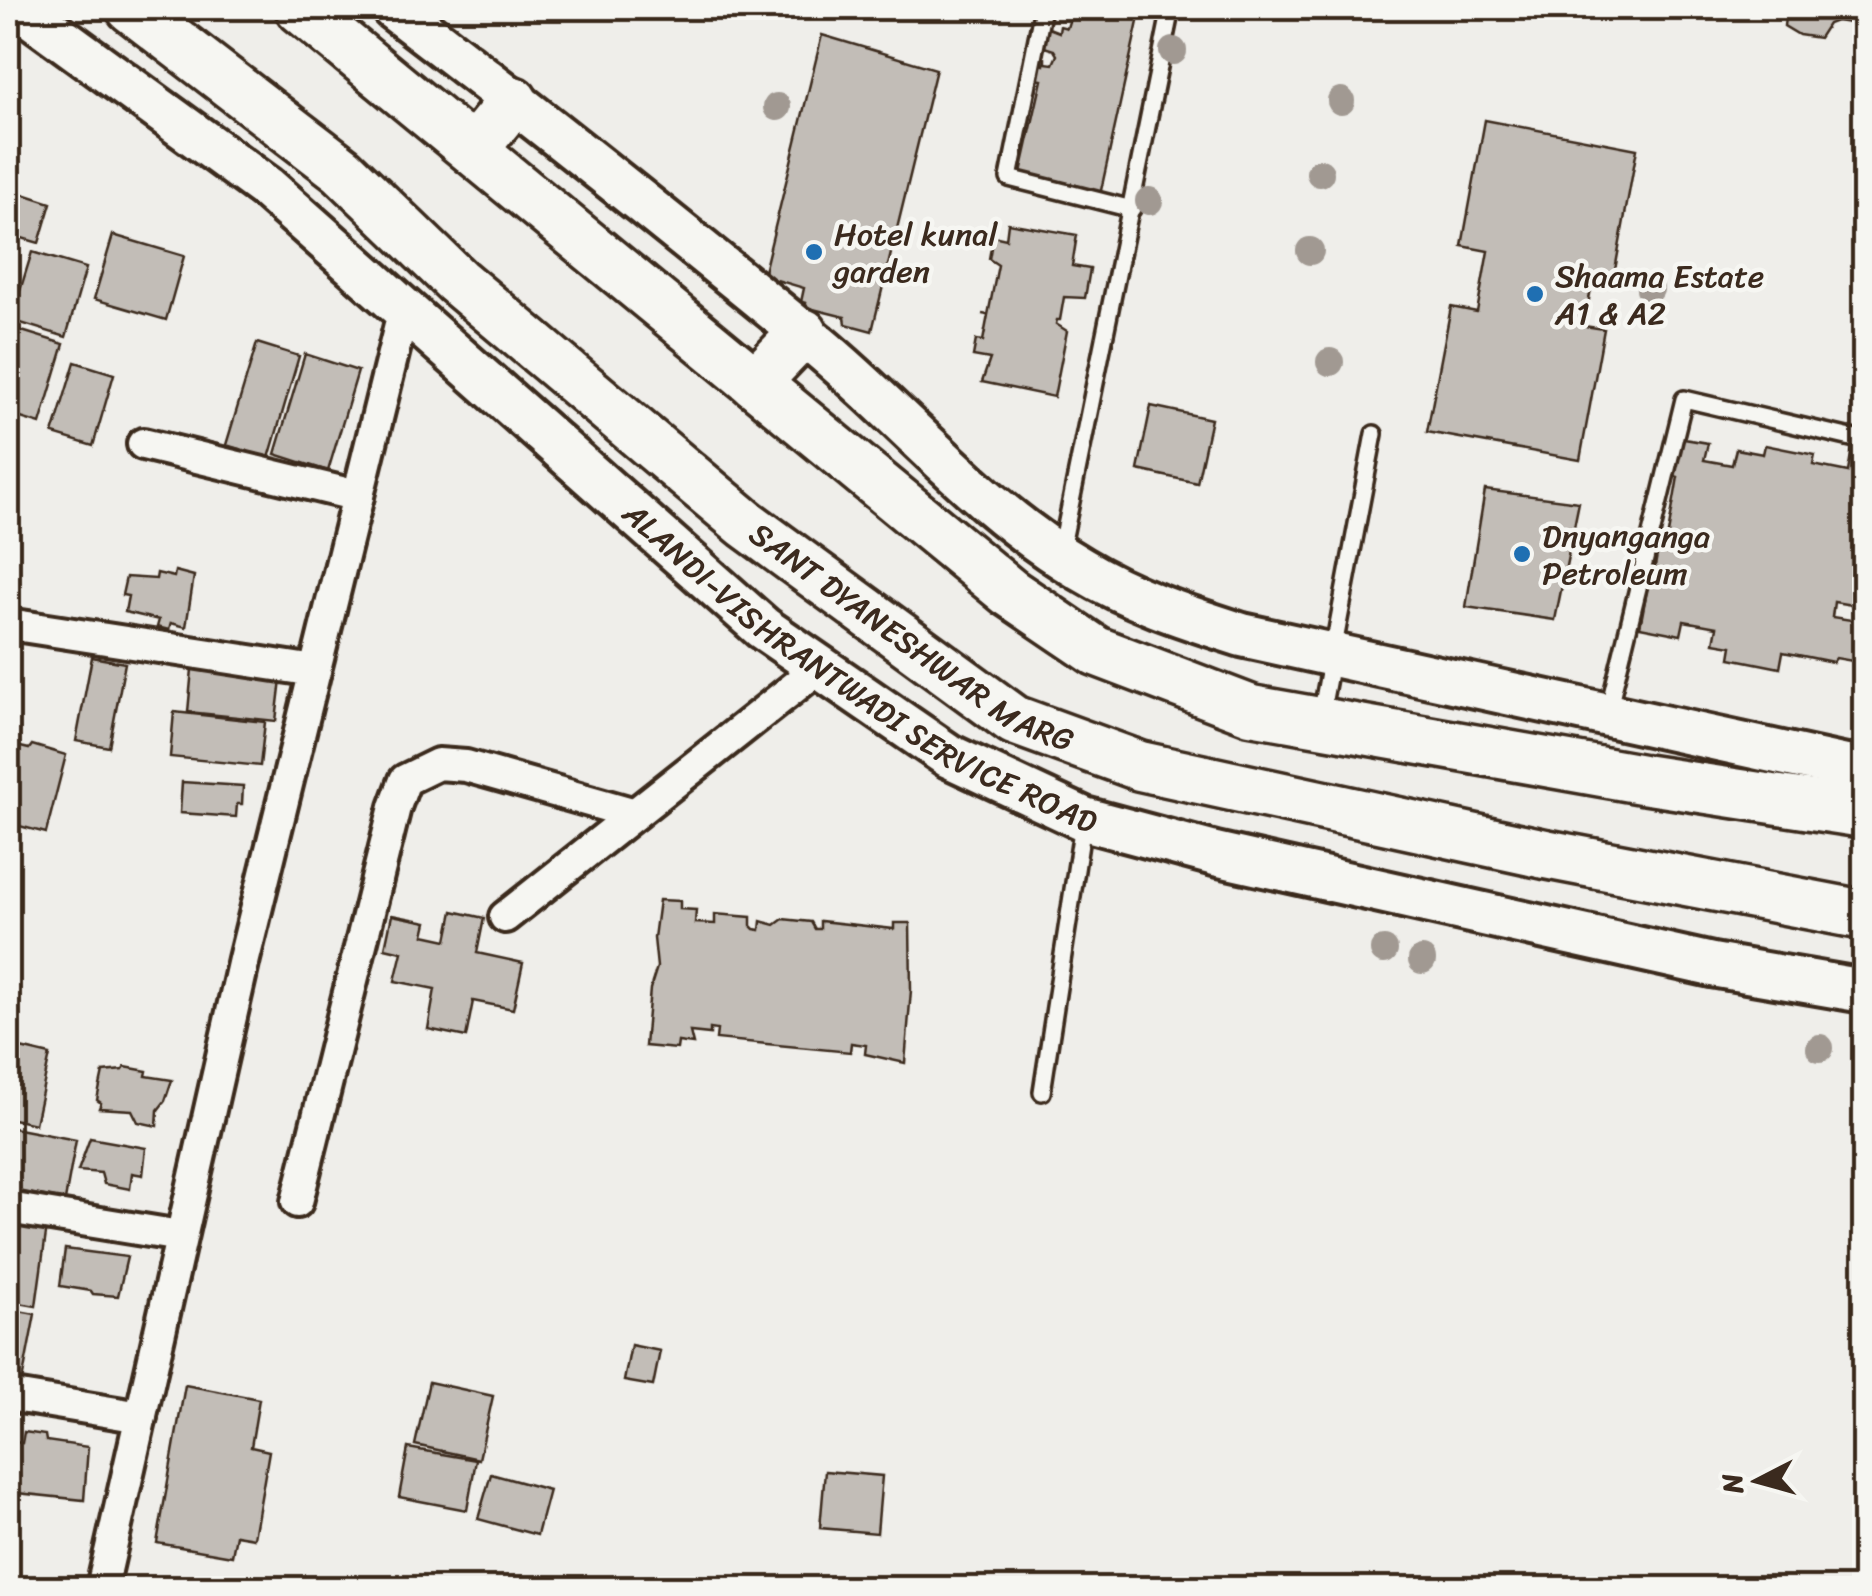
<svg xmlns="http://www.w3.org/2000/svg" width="1872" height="1596" font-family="Sriracha,sans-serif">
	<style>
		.building { fill: #c2bdb7; stroke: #3b2a1e; stroke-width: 2.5 }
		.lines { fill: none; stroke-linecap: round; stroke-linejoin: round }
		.lane-casing { stroke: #3b2a1e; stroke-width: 22 }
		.street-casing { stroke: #3b2a1e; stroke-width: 38 }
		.secondary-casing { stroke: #3b2a1e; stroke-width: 50 }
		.primary-casing { stroke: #3b2a1e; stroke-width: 55 }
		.lane { stroke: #f6f6f2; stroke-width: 15 }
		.street { stroke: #f6f6f2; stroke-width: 30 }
		.secondary { stroke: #f6f6f2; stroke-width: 42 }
		.primary { stroke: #f6f6f2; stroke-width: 48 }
		.tree { fill: #a19992 }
		.poi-dot { fill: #1f6fb2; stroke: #f6f6f2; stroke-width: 4 }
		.labels { text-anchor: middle; stroke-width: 9; stroke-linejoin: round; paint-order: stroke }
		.poi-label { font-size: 32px; fill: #3b2a1e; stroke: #f6f6f2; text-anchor: start }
		.street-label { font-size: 32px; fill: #3b2a1e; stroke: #f6f6f2 }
	</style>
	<rect width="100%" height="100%" fill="#efeeea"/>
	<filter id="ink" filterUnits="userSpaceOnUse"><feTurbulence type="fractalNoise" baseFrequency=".01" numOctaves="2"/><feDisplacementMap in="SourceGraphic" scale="20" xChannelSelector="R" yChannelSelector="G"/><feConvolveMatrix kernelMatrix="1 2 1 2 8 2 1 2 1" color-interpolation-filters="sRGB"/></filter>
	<g filter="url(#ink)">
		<g class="building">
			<path d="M777 8H825L822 18Z"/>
			<path d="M1073 8H1141L1100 195 1020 177 1042 80 1036 79 1040 64 1044 65 1045 57V63L1053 64 1057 55 1054 50 1041 46 1046 27 1059 32 1060 26 1067 28Z"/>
			<path d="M1786 8H1864V60L1857 59 1860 44 1856 24 1836 21 1828 24 1819 38 1799 35 1784 26Z"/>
			<path d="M822 35 936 69 872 331 846 324 845 317 805 307 806 303 801 302 804 288 763 276Z"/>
			<path d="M1485 120 1637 149 1613 281 1593 278 1584 326 1604 329 1580 460 1427 432 1451 307 1477 312 1488 251 1462 246Z"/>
			<path d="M8 189 51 203 39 243 8 234Z"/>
			<path d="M1008 223 1077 235 1072 266 1090 269 1085 298 1064 297 1060 320H1057L1056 324 1067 331 1054 397 982 382 990 359 973 356 976 340 983 341 988 315 982 314 988 315 998 265 989 259 993 236 1006 239Z"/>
			<path d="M113 235 184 256 166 320 94 299Z"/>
			<path d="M32 252 86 268 66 337 11 320Z"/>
			<path d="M9 327 64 344 40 424 8 414Z"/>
			<path d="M257 343 299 356 269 458 226 445Z"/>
			<path d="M305 354 358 371 328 471 275 454Z"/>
			<path d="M75 362 114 374 93 446 53 434Z"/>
			<path d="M1151 406 1211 419 1197 483 1138 470Z"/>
			<path d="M1678 438 1708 443 1704 460 1732 465 1736 449 1763 454 1765 445 1815 455 1813 465 1848 472 1853 442 1864 445V556L1861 568H1864V607L1834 602 1832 617 1864 622V663L1836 658 1833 662 1783 652 1780 668 1730 658 1732 646 1714 643 1717 627 1684 621 1681 635 1640 627 1649 579 1656 581 1658 573 1654 572 1658 549 1665 551 1678 477 1671 475Z"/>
			<path d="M1485 490 1579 502 1555 620 1466 607Z"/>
			<path d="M175 571 194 576 186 627 171 623 169 630 157 627 159 620 125 612 128 596 122 595 126 577 156 579 157 573 174 577Z"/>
			<path d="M92 657 125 663 109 747 76 741Z"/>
			<path d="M192 669 281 679 276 721 188 712Z"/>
			<path d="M174 712 265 722 260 766 170 757Z"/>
			<path d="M8 744 29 749 32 745 66 755 46 833 8 823Z"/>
			<path d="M182 782 243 786 242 804H237L236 817 180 813Z"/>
			<path d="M659 900 680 901V909L696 910 695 923 715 924V914L751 917V926L754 929 760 930 761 921 775 925 783 919 811 922 815 929H820V921L894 929V923H910L911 990 905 1063 865 1054 866 1045 851 1043 850 1052 716 1039 717 1030 710 1029V1034L690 1032 693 1044 678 1042 677 1049 645 1046 650 989 657 967 654 938Z"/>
			<path d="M453 911 484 918 477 953 523 963 513 1009 473 1001 466 1037 428 1029 435 989 395 981 402 952 385 948 392 915 427 922 424 935 447 940Z"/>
			<path d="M8 1045 50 1055 35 1124 8 1118Z"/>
			<path d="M125 1067 147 1071 146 1076 172 1080 165 1101 158 1110 157 1126 138 1122 132 1110 99 1108 101 1103 97 1100 103 1072 123 1070Z"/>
			<path d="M8 1127 76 1140 65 1200 8 1189Z"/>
			<path d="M90 1138 146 1148 143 1175 132 1173 130 1189 104 1184 101 1173 78 1171Z"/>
			<path d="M15 1212 48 1219 36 1306 8 1301V1255Z"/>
			<path d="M65 1249 127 1257 118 1296 93 1294 91 1291 60 1286Z"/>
			<path d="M8 1309 35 1314 20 1392 8 1390Z"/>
			<path d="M631 1345 660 1351 653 1386 624 1381Z"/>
			<path d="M429 1382 493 1396 479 1459 415 1445Z"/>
			<path d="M185 1385 259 1399 251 1447 269 1451 254 1538 236 1535 232 1556 157 1543Z"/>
			<path d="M24 1432 45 1435 46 1441 88 1447 84 1500 8 1492V1441L22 1443Z"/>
			<path d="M408 1448 476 1460 467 1510 399 1497Z"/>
			<path d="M825 1471 882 1476 877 1533 820 1528Z"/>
			<path d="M491 1474 549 1490 537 1535 478 1519Z"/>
		</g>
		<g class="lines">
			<defs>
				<g id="lane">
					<path d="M1043 8 1009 178 1132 209"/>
					<path d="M1061 551 1171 8"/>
					<path d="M1608 711 1684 399 1864 441"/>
					<path d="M1321 715 1374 434"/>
					<path d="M1042 1092 1083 824"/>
				</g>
				<g id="street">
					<path d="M143 444 358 496"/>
					<path d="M15 625 315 671"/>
					<path d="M505 917 820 667"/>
					<path d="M297 1202 395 807 405 780 438 764 466 766 635 814"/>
					<path d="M8 1208 180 1236"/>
					<path d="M8 1395 141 1417"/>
					<path d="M102 1588 244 959 404 309"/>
				</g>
				<g id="secondary">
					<path id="s1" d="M20 8 267 188 763 628 949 756 1084 819 1215 854 1712 965 1864 991"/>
					<path d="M393 8C536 117 676 229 815 343 905 417 980 510 1081 569 1132 600 1186 617 1242 635L1864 771"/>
				</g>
				<g id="primary">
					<path id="s2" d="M131 8 342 170 457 281 746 524 1014 720 1140 766 1545 854 1864 915"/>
					<path d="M300 8 1009 592 1096 651 1251 710 1642 779 1864 813"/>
					<path d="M473 150 513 101"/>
					<path d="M755 383 803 333"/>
				</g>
			</defs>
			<use href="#lane" class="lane-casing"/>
			<use href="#street" class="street-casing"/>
			<use href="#secondary" class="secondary-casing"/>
			<use href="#primary" class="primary-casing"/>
			<use href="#lane" class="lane"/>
			<use href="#street" class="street"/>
			<use href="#secondary" class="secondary"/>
			<use href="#primary" class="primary"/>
		</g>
		<g class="tree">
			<circle cx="1173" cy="51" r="14"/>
			<circle cx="1341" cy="101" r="14"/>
			<circle cx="777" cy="107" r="14"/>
			<circle cx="1320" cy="173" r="14"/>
			<circle cx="1149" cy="201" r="14"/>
			<circle cx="1310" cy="251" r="14"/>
			<circle cx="1650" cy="289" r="14"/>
			<circle cx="1330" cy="362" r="14"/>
			<circle cx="1384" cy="950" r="14"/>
			<circle cx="1422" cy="960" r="14"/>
			<circle cx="1820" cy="1048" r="14"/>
		</g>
	</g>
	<g class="poi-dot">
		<circle cx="814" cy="252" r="10"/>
		<circle cx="1535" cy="294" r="10"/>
		<circle cx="1522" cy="554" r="10"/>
	</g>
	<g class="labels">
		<g class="poi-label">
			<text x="834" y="245">Hotel kunal<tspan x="834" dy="37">garden</tspan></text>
			<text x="1555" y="287">Shaama Estate<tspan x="1555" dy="37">A1 &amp; A2</tspan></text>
			<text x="1542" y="547">Dnyanganga<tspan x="1542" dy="37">Petroleum</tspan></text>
		</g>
		<g class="street-label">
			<text dy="11" stroke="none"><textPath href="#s2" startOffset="1005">SANT DYANESHWAR MARG</textPath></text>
			<text dy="11" stroke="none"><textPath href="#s1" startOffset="1072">ALANDI-VISHRANTWADI SERVICE ROAD</textPath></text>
		</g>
	</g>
	<rect width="1872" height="1596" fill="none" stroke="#f6f6f2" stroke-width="40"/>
	<rect x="20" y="20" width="1832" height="1556" fill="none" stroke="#3b2a1e" stroke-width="4" filter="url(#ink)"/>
	<g transform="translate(1757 1481) rotate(264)" stroke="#f6f6f2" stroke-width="8" paint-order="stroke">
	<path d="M0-8L18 38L0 25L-18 38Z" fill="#3b2a1e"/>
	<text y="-15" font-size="28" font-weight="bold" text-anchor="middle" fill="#3b2a1e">N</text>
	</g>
</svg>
